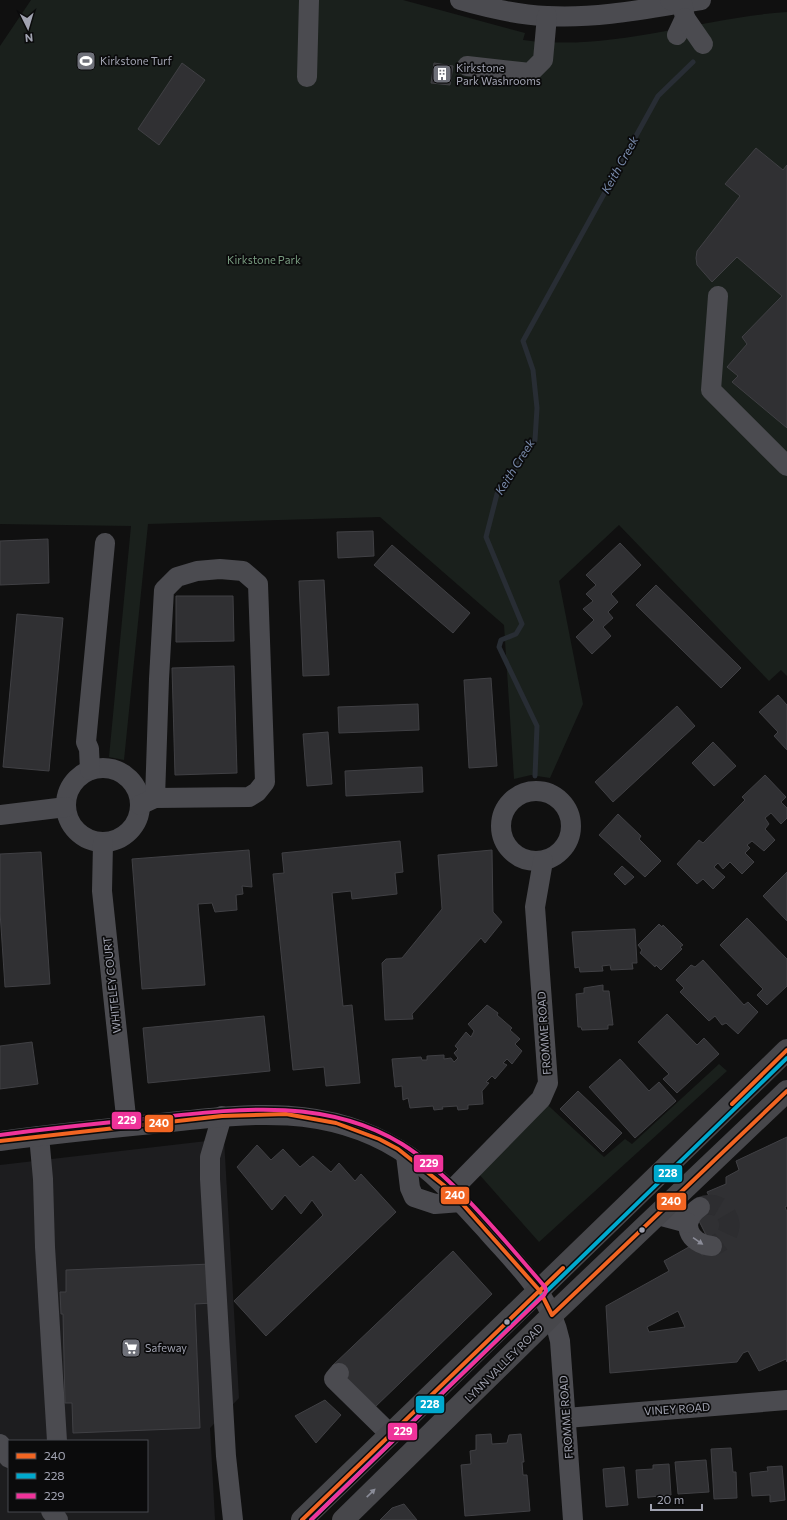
<svg xmlns="http://www.w3.org/2000/svg" width="787" height="1520" font-family="Commissioner,sans-serif">
	<style>
		.built { fill: #1d1d1f; fill-rule: evenodd }
		.green { fill: #1a201c }
		.lines { fill: none; stroke-linecap: round; stroke-linejoin: round }
		.stream { stroke: #282d34; stroke-width: 5 }
		.building { fill: #303033; stroke: #404044; fill-rule: evenodd }
		.minor-tunnel { stroke: #2d2d30; stroke-width: 20; stroke-dasharray: 20 10; stroke-linecap: butt }
		.minor { stroke: #4b4b50; stroke-width: 20 }
		.major { stroke: #47474b; stroke-width: 22 }
		.bus-1-casing { stroke: #0b0b0c; stroke-width: 7 }
		.bus-2-casing { stroke: #0b0b0c; stroke-width: 7 }
		.bus-3-casing { stroke: #0b0b0c; stroke-width: 7 }
		.bus-1 { stroke: #f26522; stroke-width: 4 }
		.bus-2 { stroke: #00a9ce; stroke-width: 4 }
		.bus-3 { stroke: #ef339a; stroke-width: 4 }
		.oneway { fill: #8c8d99 }
		.oneway2 { fill: #8a8c98 }
		.bus-dot { fill: #a1a3b1; stroke: #0b0b0c; stroke-width: 1.5 }
		.labels { text-anchor: middle; stroke-width: 3.5; stroke-linejoin: round; paint-order: stroke }
		.poi-label { font-size: 11px; fill: #a1a3b1; stroke: #0b0b0c; text-anchor: start }
		.park-label { font-size: 11px; fill: #799c80; stroke: #0b0b0c }
		.street-label { font-size: 11px; fill: #a1a3b1; stroke: #0b0b0c }
		.water-label { font-size: 12px; font-style: italic; fill: #798bac; stroke: #0b0b0c }
		.line-badge { stroke: #0b0b0c; stroke-width: 1.5 }
		.badge-label { font-size: 11px; text-anchor: middle; font-weight: bold; fill: #fff }
	</style>
	<rect width="100%" height="100%" fill="#101010"/>
	<path class="built" d="M224 1139 239 1398 210 1428 215 1520H0V1165ZM9 1441H147V1511H9Z"/>
	<g class="green">
		<path d="M31 0H403L525 33 523 40C613 52 698 18 787 12V676L781 670 769 681 619 525 559 581 583 704 550 778 531 775 514 779 504 625 380 517 148 524 124 760 109 757 131 526 0 524V46Z"/>
		<path d="M719 1064 727 1071 539 1242 470 1164 539 1097 604 1157 625 1139 632 1144Z"/>
	</g>
	<g class="lines">
		<path class="stream" d="M535 776 537 726 499 647 501 640 516 634 522 624 486 537 497 494 535 440 537 408 533 370 523 341 658 96 693 62"/>
	</g>
	<g class="building">
		<path d="M182 63 205 80 159 145 138 129Z"/>
		<path d="M434 63 453 66 450 85 431 83Z"/>
		<path d="M756 148 783 170 787 165V428L732 382 738 376 727 367 747 344 742 337 782 296 737 257 712 282 697 265 696 258 697 251 740 196 725 184Z"/>
		<path d="M373 531 374 556 338 558 337 532Z"/>
		<path d="M48 539 49 583 0 585V541Z"/>
		<path d="M620 543 641 565 611 594 618 602 608 612 613 618 603 627 611 636 592 654 576 637 594 620 583 609 593 601 586 594 596 585 586 575Z"/>
		<path d="M392 545 470 613 453 633 374 565Z"/>
		<path d="M324 580 329 675 303 676 299 581Z"/>
		<path d="M656 585 741 668 721 688 636 605Z"/>
		<path d="M176 596H233L234 641 176 642Z"/>
		<path d="M17 614 63 618 49 771 3 767Z"/>
		<path d="M234 666 237 773 175 775 172 668Z"/>
		<path d="M491 678 497 766 469 768 464 680Z"/>
		<path d="M778 695 787 705V750L774 736 778 732 759 712Z"/>
		<path d="M418 704 419 730 339 733 338 707Z"/>
		<path d="M677 706 695 726 613 802 595 782Z"/>
		<path d="M328 732 332 784 307 786 303 734Z"/>
		<path d="M713 742 736 766 714 786 692 763Z"/>
		<path d="M422 767 423 792 346 796 345 771Z"/>
		<path d="M765 775 786 797 781 802 787 808V818L781 824 771 813 765 818 769 824 765 829 775 840 764 851 752 841 747 845 750 848 745 853 754 862 742 874 730 862 723 869 718 863 714 867 725 877 713 889 703 879 697 884 677 864 699 840 703 843 745 800 742 797Z"/>
		<path d="M618 814 641 836 639 839 661 861 645 877 599 835Z"/>
		<path d="M400 841 403 872 395 873 397 894 352 899 351 891 332 893 343 1006 352 1005 360 1083 326 1086 324 1067 293 1070 273 874 284 873 282 853Z"/>
		<path d="M249 850 252 887 242 886 243 894 236 895 237 910 215 912 212 903 198 904 205 985 142 989 132 859Z"/>
		<path d="M492 850 493 912 502 922 485 943 481 938 412 1014 413 1019 385 1020 382 963 386 959 402 958 442 909 438 855Z"/>
		<path d="M41 852 50 984 5 987 0 912V854Z"/>
		<path d="M622 866 634 877 625 885 614 874Z"/>
		<path d="M787 872V921L763 896Z"/>
		<path d="M747 918 787 959V986L767 1005 757 995 763 989 720 945Z"/>
		<path d="M659 924 662 927 663 925 683 945 680 947 682 949 661 970 656 965 655 967 640 953 642 950 638 945Z"/>
		<path d="M635 929 637 963H632L633 969 611 970 610 965 602 966 603 971 580 972 579 967 575 968 572 932Z"/>
		<path d="M703 960 744 1005 748 1002 758 1012 738 1034 726 1023 722 1025 715 1016 709 1021 680 992 684 988 676 980 691 965 695 967Z"/>
		<path d="M603 985V991H609L613 1025H608V1029L582 1030 581 1027H578L576 994 584 993V988Z"/>
		<path d="M487 1005 498 1013 497 1015 512 1028 510 1030 520 1039 515 1044 522 1051 512 1064 507 1059 503 1063 507 1065 495 1079 492 1076 486 1082 489 1083 482 1091 483 1104 468 1105V1109L458 1110 457 1106 442 1107 443 1109 434 1110 433 1106 410 1108 408 1098 403 1100 402 1086 395 1087 392 1059 421 1057 422 1060H427V1056L444 1055V1059L451 1058 454 1062 458 1058 454 1053 458 1049 455 1046 466 1032 471 1037 474 1031 468 1024Z"/>
		<path d="M667 1014 697 1045 704 1038 719 1054 677 1093 663 1079 669 1074 638 1042Z"/>
		<path d="M264 1016 270 1071 148 1083 143 1028Z"/>
		<path d="M32 1042 38 1084 0 1089V1046Z"/>
		<path d="M620 1059 649 1091 659 1082 676 1101 635 1138 589 1087Z"/>
		<path d="M578 1091 622 1133 603 1152 560 1109Z"/>
		<path d="M787 1137V1206L785 1207 787 1212V1362L786 1359 759 1371 748 1351 743 1353 737 1362 610 1373 606 1306 669 1271 664 1261 696 1243 702 1255 713 1249 698 1219V1204L710 1198 707 1192 726 1184V1177L739 1170 736 1161ZM678 1311 685 1327 649 1332 647 1327Z"/>
		<path d="M257 1145 271 1160 283 1149 300 1167 313 1156 331 1172 339 1163 355 1181 361 1174 396 1212 266 1336 234 1301 323 1215 312 1200 301 1214 285 1195 272 1210 237 1167Z"/>
		<path d="M453 1251 492 1294 373 1409 332 1366Z"/>
		<path d="M211 1264 213 1303 195 1304 200 1428 73 1433 72 1403H65L63 1314H61L60 1292H66V1270Z"/>
		<path d="M325 1400 341 1415 316 1443 295 1416Z"/>
		<path d="M491 1434 492 1444 507 1443 509 1435 521 1434 524 1462H522L523 1475H527L530 1511 465 1516 461 1465 471 1464 470 1451 476 1450V1435Z"/>
		<path d="M731 1448 733 1472H736L737 1498 714 1499 711 1449Z"/>
		<path d="M706 1460 709 1492 678 1494 675 1462Z"/>
		<path d="M669 1464 671 1495 638 1498 636 1470 653 1469V1465Z"/>
		<path d="M782 1466 785 1500 770 1502V1495L752 1496 750 1473 768 1471 767 1467Z"/>
		<path d="M624 1467 628 1505 606 1507 603 1469Z"/>
		<path d="M404 1504 417 1520H380L392 1508Z"/>
	</g>
	<g class="lines">
		<path class="minor-tunnel" d="M700 1207C728 1195 743 1237 712 1246"/>
		<g class="minor">
			<path d="M460 0C488 8 517 15 547 16 599 19 650 8 701 0"/>
			<path d="M670 0 682 3 685 18 677 35"/>
			<path d="M685 18 703 44"/>
			<path d="M467 66 530 73 543 60 547 16"/>
			<path d="M307 77 309 0"/>
			<path d="M718 296 711 390 787 466"/>
			<circle cx="103" cy="805" r="37"/>
			<path d="M90 770 89 749 86 742 105 543"/>
			<circle cx="536" cy="826" r="35"/>
			<path d="M140 805 155 798 249 797 257 792 265 782 258 584 243 571 220 569 197 571 177 577 164 590 159 679 155 798"/>
			<path d="M0 815 66 807"/>
			<path d="M103 843 102 891 127 1126"/>
			<path d="M222 1116 210 1157V1179L226 1456 233 1520"/>
			<path d="M39 1136 43 1179 45 1247 57 1441"/>
			<path d="M0 1141C51 1134 101 1129 152 1124 238 1115 320 1101 398 1149 433 1170 461 1202 488 1232 517 1265 551 1296 560 1341L573 1520"/>
			<path d="M406 1155 410 1188 414 1197 435 1204 461 1202"/>
			<path d="M451 1191 541 1099 548 1083 535 907 543 861"/>
			<path d="M700 1207C679 1221 688 1244 712 1246"/>
			<path d="M658 1215 688 1223"/>
			<path d="M339 1373 334 1379 391 1435"/>
			<path d="M566 1418 787 1400"/>
			<path d="M0 1444 9 1458"/>
			<path d="M51 1511 58 1520"/>
		</g>
		<g class="major">
			<path d="M302 1520 787 1050"/>
			<path d="M343 1520 552 1315 787 1091"/>
		</g>
		<defs>
			<g id="bus-1">
				<path d="M732 1104 787 1050"/>
				<path d="M0 1141 222 1116 286 1114 336 1123 379 1139 398 1149 451 1191 540 1291 552 1315 787 1091"/>
				<path d="M302 1520 563 1268"/>
			</g>
			<path id="bus-2" d="M311 1520 787 1058"/>
			<path id="bus-3" d="M0 1135C51 1128 102 1123 153 1118 236 1109 326 1097 402 1144 452 1175 505 1241 545 1287L546 1291 544 1295 311 1520"/>
		</defs>
		<use href="#bus-1" class="bus-1-casing"/>
		<use href="#bus-2" class="bus-2-casing"/>
		<use href="#bus-3" class="bus-3-casing"/>
		<use href="#bus-1" class="bus-1"/>
		<use href="#bus-2" class="bus-2"/>
		<use href="#bus-3" class="bus-3"/>
	</g>
	<defs><path id="oneway-solid" d="M-6-.8H1V-3.2L6.5 0L1 3.2V.8H-6Z"/></defs>
	<use class="oneway" href="#oneway-solid" transform="translate(698 1241) rotate(34)"/>
	<use class="oneway2" href="#oneway-solid" transform="translate(371 1493) rotate(-44)"/>
	<defs>
		<symbol id="stadium-square" viewBox="-11 -11 22 22"><rect x="-9" y="-9" width="18" height="18" rx="4" fill="#6e7079" stroke="#0b0b0c"/><path d="M0-5a6.5 5 0 1 0 0 10a6.5 5 0 1 0 0-10ZM-3.5-1.8h7v3.6h-7Z" fill="#fff"/></symbol>
		<symbol id="building-square" viewBox="-11 -11 22 22"><rect x="-9" y="-9" width="18" height="18" rx="4" fill="#6e7079" stroke="#0b0b0c"/><path d="M-4-6H4V6H1V3H-1V6H-4ZM-2.5-4.3h1.7v1.8h-1.7ZM.8-4.3h1.7v1.8H.8ZM-2.5-1h1.7V.8h-1.7ZM.8-1h1.7V.8H.8Z" fill="#fff"/></symbol>
		<symbol id="supermarket-square" viewBox="-11 -11 22 22"><rect x="-9" y="-9" width="18" height="18" rx="4" fill="#6e7079" stroke="#0b0b0c"/><path d="M-6-5.5h2.5l.6 2H6L4.5 2H-2.5L-4.4-4H-6ZM-1.5 3.2a1.3 1.3 0 1 0 .1 0ZM3 3.2a1.3 1.3 0 1 0 .1 0Z" fill="#fff"/></symbol>
	</defs>
	<g fill-rule="evenodd">
		<use href="#stadium-square" x="75" y="50" width="22" height="22"/>
		<use href="#building-square" x="431" y="63" width="22" height="22"/>
		<use href="#supermarket-square" x="120" y="1337" width="22" height="22"/>
	</g>
	<g class="bus-dot">
		<circle cx="642" cy="1230" r="3.5"/>
		<circle cx="507" cy="1322" r="3.5"/>
	</g>
	<g class="labels">
		<g class="poi-label">
			<text x="100" y="65">Kirkstone Turf</text>
			<text x="456" y="72">Kirkstone<tspan x="456" dy="13">Park Washrooms</tspan></text>
			<text x="145" y="1352">Safeway</text>
		</g>
		<g class="park-label">
			<text x="264" y="264">Kirkstone Park</text>
		</g>
		<g class="street-label">
			<text transform="translate(112 985) rotate(-96)" y="4">WHITELEY COURT</text>
			<text transform="translate(544 1033) rotate(-94)" y="4">FROMME ROAD</text>
			<text transform="translate(504 1363) rotate(-45)" y="4">LYNN VALLEY ROAD</text>
			<text transform="translate(677 1409) rotate(-4)" y="4">VINEY ROAD</text>
			<text transform="translate(566 1417) rotate(-94)" y="4">FROMME ROAD</text>
		</g>
		<g class="water-label">
			<text transform="translate(620 165) rotate(-61)" y="4">Keith Creek</text>
			<text transform="translate(515 467) rotate(-58)" y="4">Keith Creek</text>
		</g>
	</g>
	<g class="line-badge">
		<rect x="111" y="1111" width="31" height="19" rx="4" fill="#ef339a"/>
		<rect x="144" y="1114" width="30" height="19" rx="4" fill="#f26522"/>
		<rect x="413" y="1154" width="31" height="19" rx="4" fill="#ef339a"/>
		<rect x="653" y="1164" width="30" height="19" rx="4" fill="#00a9ce"/>
		<rect x="440" y="1186" width="30" height="19" rx="4" fill="#f26522"/>
		<rect x="656" y="1192" width="31" height="19" rx="4" fill="#f26522"/>
		<rect x="415" y="1395" width="30" height="19" rx="4" fill="#00a9ce"/>
		<rect x="387" y="1422" width="31" height="19" rx="4" fill="#ef339a"/>
	</g>
	<g class="badge-label">
		<text x="127" y="1124">229</text>
		<text x="159" y="1127">240</text>
		<text x="429" y="1167">229</text>
		<text x="668" y="1177">228</text>
		<text x="455" y="1199">240</text>
		<text x="671" y="1205">240</text>
		<text x="430" y="1408">228</text>
		<text x="403" y="1435">229</text>
	</g>
	<rect x="8" y="1440" width="140" height="72" fill="#0b0b0c" stroke="#47484e"/>
	<rect x="16" y="1453" width="20" height="6" fill="#f26522" stroke="#47484e"/>
	<text x="44" y="1460" font-size="12" fill="#a1a3b1">240</text>
	<rect x="16" y="1473" width="20" height="6" fill="#00a9ce" stroke="#47484e"/>
	<text x="44" y="1480" font-size="12" fill="#a1a3b1">228</text>
	<rect x="16" y="1493" width="20" height="6" fill="#ef339a" stroke="#47484e"/>
	<text x="44" y="1500" font-size="12" fill="#a1a3b1">229</text>
	<g transform="translate(28 28) rotate(175)" stroke="#0b0b0c" stroke-width="3" paint-order="stroke">
	<path d="M0-3L7 15L0 10L-7 15Z" fill="#a1a3b1"/>
	<text y="-6" font-size="11" font-weight="bold" text-anchor="middle" fill="#a1a3b1">N</text>
	</g>
	<path d="M651 1504v6h51v-6" fill="none" stroke="#a1a3b1" stroke-width="2"/>
	<text x="657" y="1504" font-size="12" fill="#a1a3b1" stroke="#0b0b0c" stroke-width="3" paint-order="stroke">20 m</text>
</svg>
